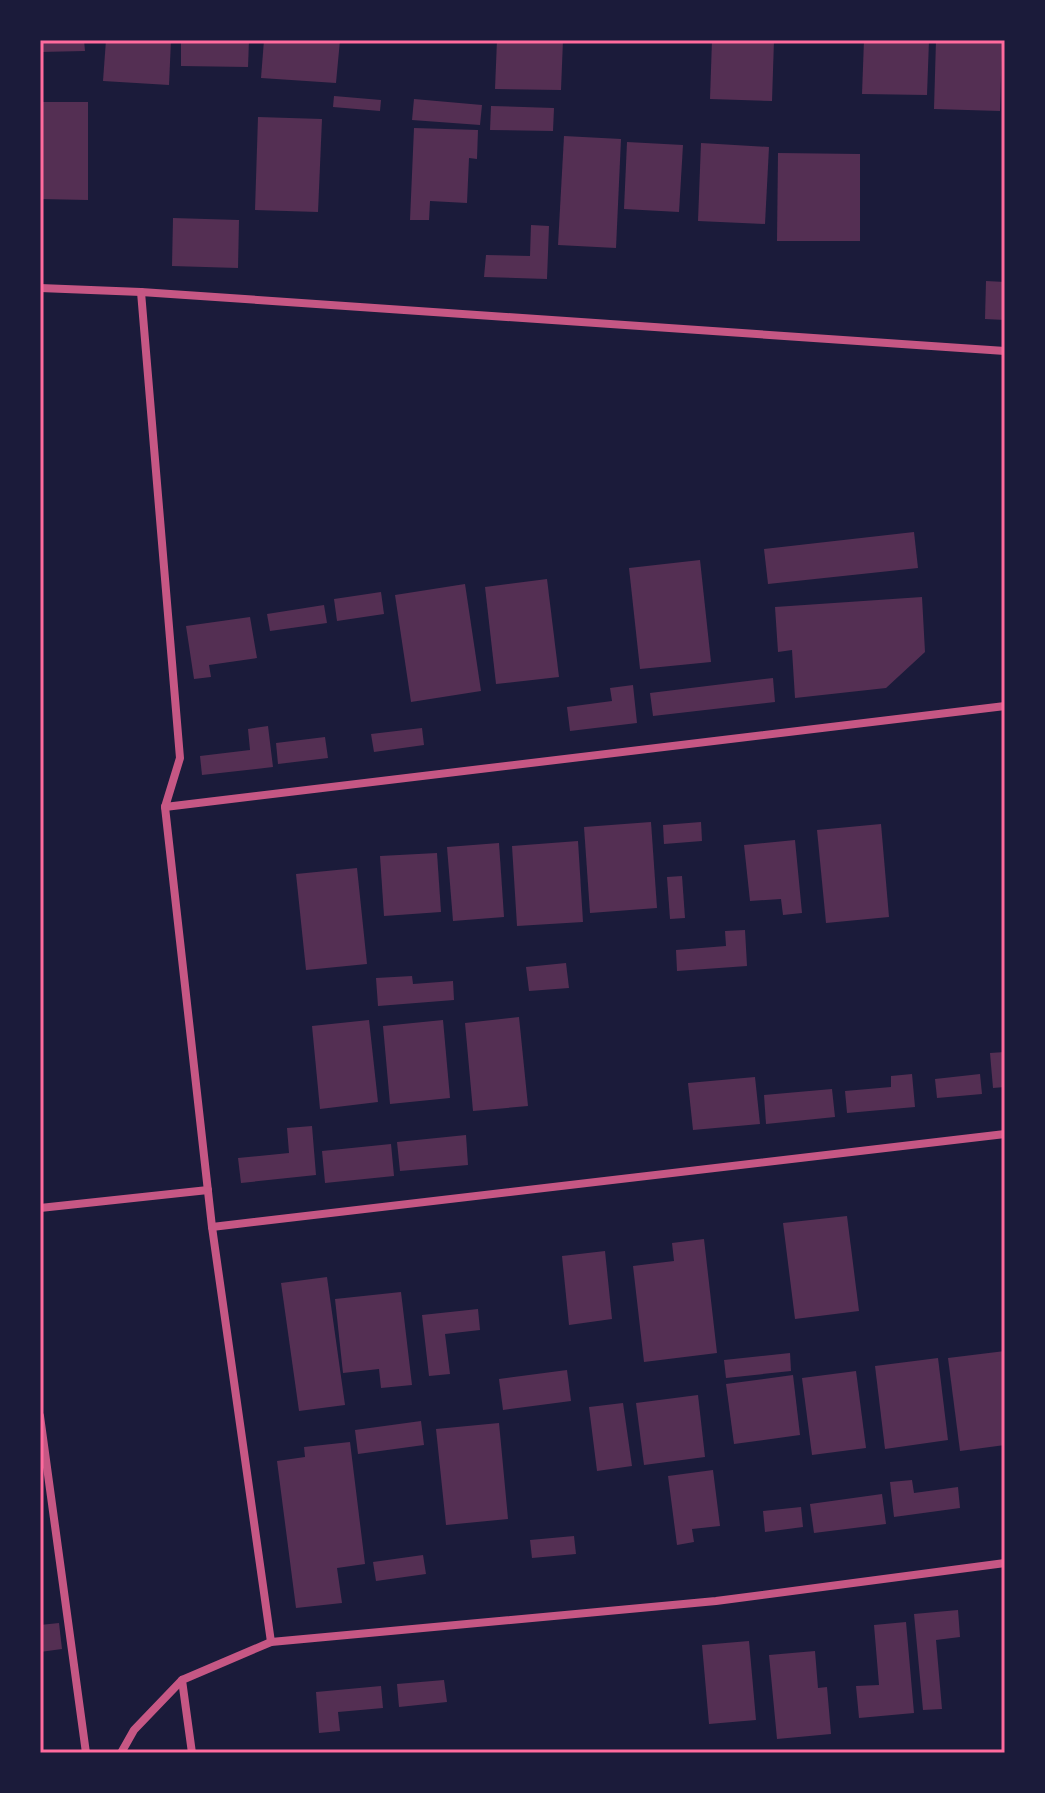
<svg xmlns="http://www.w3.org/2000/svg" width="1045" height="1793" font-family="'Libre Baskerville',serif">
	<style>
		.building { fill: #542f53 }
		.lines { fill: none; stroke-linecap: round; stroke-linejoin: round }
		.minor { stroke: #c65784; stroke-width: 8 }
		.neatline { fill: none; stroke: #ff6b9d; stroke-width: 3 }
	</style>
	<rect width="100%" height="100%" fill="#1b1b3a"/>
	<g class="building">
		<path d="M40 40H84L85 51 40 52Z"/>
		<path d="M106 40H171L169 85 103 81Z"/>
		<path d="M181 40H249L248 67 181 66Z"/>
		<path d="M264 40H340L336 83 261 78Z"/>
		<path d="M497 40H563L561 90 495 89Z"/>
		<path d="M712 40H774L772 101 710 99Z"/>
		<path d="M864 40H929L927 95 862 94Z"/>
		<path d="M936 40H1002L1000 111 934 109Z"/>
		<path d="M334 96 381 100 380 111 333 107Z"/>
		<path d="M414 99 482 105 480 125 412 120Z"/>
		<path d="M40 102H88V200L40 199Z"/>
		<path d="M491 106 554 108 553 131 490 130Z"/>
		<path d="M258 117 322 119 318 212 255 210Z"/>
		<path d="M414 128 478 130 477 159 469 158 467 203 430 201 429 220H410Z"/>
		<path d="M564 136 621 139 616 248 558 245Z"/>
		<path d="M627 142 683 145 679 212 624 209Z"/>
		<path d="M701 143 769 147 765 224 698 221Z"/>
		<path d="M778 153 860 154V241H777Z"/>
		<path d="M173 218 239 220 238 268 172 266Z"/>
		<path d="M531 225 549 226 547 279 484 277 486 255 530 256Z"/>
		<path d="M986 281 1005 282V320L985 319Z"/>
		<path d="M914 532 918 568 768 584 764 549Z"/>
		<path d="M700 560 711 662 640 669 629 568Z"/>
		<path d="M547 579 559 677 496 684 485 587Z"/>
		<path d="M465 584 481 691 411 702 395 595Z"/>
		<path d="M381 592 384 614 337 621 334 599Z"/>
		<path d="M922 597 925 652 886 688 795 698 792 650 778 652 775 607Z"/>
		<path d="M324 605 327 623 270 631 267 614Z"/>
		<path d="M250 617 257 658 209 665 211 677 194 679 186 626Z"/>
		<path d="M773 678 775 702 653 716 650 693Z"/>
		<path d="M633 685 637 723 570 731 567 707 612 701 610 688Z"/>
		<path d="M268 726 273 767 202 775 200 756 250 750 248 729Z"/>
		<path d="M422 728 424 745 374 752 371 734Z"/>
		<path d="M325 737 328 758 278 764 276 743Z"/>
		<path d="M651 822 657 908 590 913 584 827Z"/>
		<path d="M701 822 702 841 664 844 663 825Z"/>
		<path d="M881 824 889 917 826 923 817 830Z"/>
		<path d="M795 840 802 913 783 915 781 899 750 901 744 845Z"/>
		<path d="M578 841 583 922 517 926 512 846Z"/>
		<path d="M499 843 504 917 453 921 447 847Z"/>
		<path d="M437 853 441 912 384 916 380 856Z"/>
		<path d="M357 868 367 964 306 970 296 874Z"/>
		<path d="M682 876 685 918 670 919 667 877Z"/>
		<path d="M745 930 747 966 677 971 676 950 726 946 725 931Z"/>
		<path d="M566 963 569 988 529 991 526 967Z"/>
		<path d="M412 976 413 984 453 981 454 1000 378 1006 376 978Z"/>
		<path d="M519 1017 528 1106 473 1111 465 1023Z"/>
		<path d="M369 1020 378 1102 320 1109 312 1026Z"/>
		<path d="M443 1020 450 1098 390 1104 383 1026Z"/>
		<path d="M1005 1052V1087L993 1088 990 1053Z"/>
		<path d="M912 1074 915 1107 847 1113 845 1091 891 1087V1076Z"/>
		<path d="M980 1074 982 1094 937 1098 935 1079Z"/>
		<path d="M755 1077 760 1124 693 1130 688 1083Z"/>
		<path d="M832 1089 835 1117 766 1124 764 1095Z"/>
		<path d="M312 1126 316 1175 241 1183 238 1158 289 1153 287 1128Z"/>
		<path d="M466 1135 468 1165 400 1171 397 1142Z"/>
		<path d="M391 1144 394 1176 325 1183 322 1151Z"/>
		<path d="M847 1216 859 1311 795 1319 783 1223Z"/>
		<path d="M704 1239 717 1353 644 1362 633 1266 674 1261 672 1243Z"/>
		<path d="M605 1251 612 1319 569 1325 562 1256Z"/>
		<path d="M327 1277 345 1405 299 1411 281 1283Z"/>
		<path d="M401 1292 412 1385 381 1388 379 1369 343 1373 335 1299Z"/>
		<path d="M478 1309 480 1330 445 1334 450 1374 429 1376 422 1315Z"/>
		<path d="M1005 1351V1445L960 1451 948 1358Z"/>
		<path d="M790 1353 791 1371 726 1378 724 1360Z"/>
		<path d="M938 1358 948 1440 885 1449 875 1366Z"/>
		<path d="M567 1370 571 1401 503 1410 499 1379Z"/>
		<path d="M856 1371 866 1448 812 1455 802 1378Z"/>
		<path d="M793 1375 800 1435 734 1444 726 1384Z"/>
		<path d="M698 1395 705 1457 644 1465 636 1403Z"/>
		<path d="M623 1403 632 1466 597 1471 589 1407Z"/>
		<path d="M421 1421 424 1445 358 1454 355 1430Z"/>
		<path d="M499 1423 508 1519 446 1525 436 1429Z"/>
		<path d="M350 1442 365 1564 337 1568 342 1603 296 1608 277 1461 305 1457 304 1447Z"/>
		<path d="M713 1470 720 1526 692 1529 694 1542 677 1545 668 1476Z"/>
		<path d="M912 1480 914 1493 958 1487 960 1508 894 1517 890 1482Z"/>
		<path d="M882 1494 886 1524 814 1533 810 1504Z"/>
		<path d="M801 1507 803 1527 765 1532 763 1511Z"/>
		<path d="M574 1536 576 1554 532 1558 530 1540Z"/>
		<path d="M423 1555 426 1574 376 1581 373 1562Z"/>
		<path d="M958 1610 960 1637 936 1640 942 1709 923 1710 914 1614Z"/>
		<path d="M906 1622 914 1713 859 1718 856 1686 879 1685 874 1625Z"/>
		<path d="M59 1623 62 1649 40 1652V1625Z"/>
		<path d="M749 1641 756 1720 709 1724 702 1645Z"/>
		<path d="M815 1651 818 1688 827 1687 831 1734 777 1739 769 1655Z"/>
		<path d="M444 1680 447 1702 399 1707 397 1684Z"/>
		<path d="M381 1686 383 1708 338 1712 340 1731 319 1733 316 1692Z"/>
	</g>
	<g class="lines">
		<g class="minor">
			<path d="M40 288 141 292 1005 351"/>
			<path d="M141 292 180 758 165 807 212 1227 271 1642 182 1680 192 1753"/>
			<path d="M165 807 1005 706"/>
			<path d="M40 1208 208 1190"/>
			<path d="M212 1227 1005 1134"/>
			<path d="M40 1416 86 1753"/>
			<path d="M271 1642 716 1601 1005 1563"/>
			<path d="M121 1753 134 1730 182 1680"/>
		</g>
	</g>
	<rect width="1045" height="1793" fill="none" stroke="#1b1b3a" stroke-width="84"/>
	<rect x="42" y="42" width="961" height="1709" class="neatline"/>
</svg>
